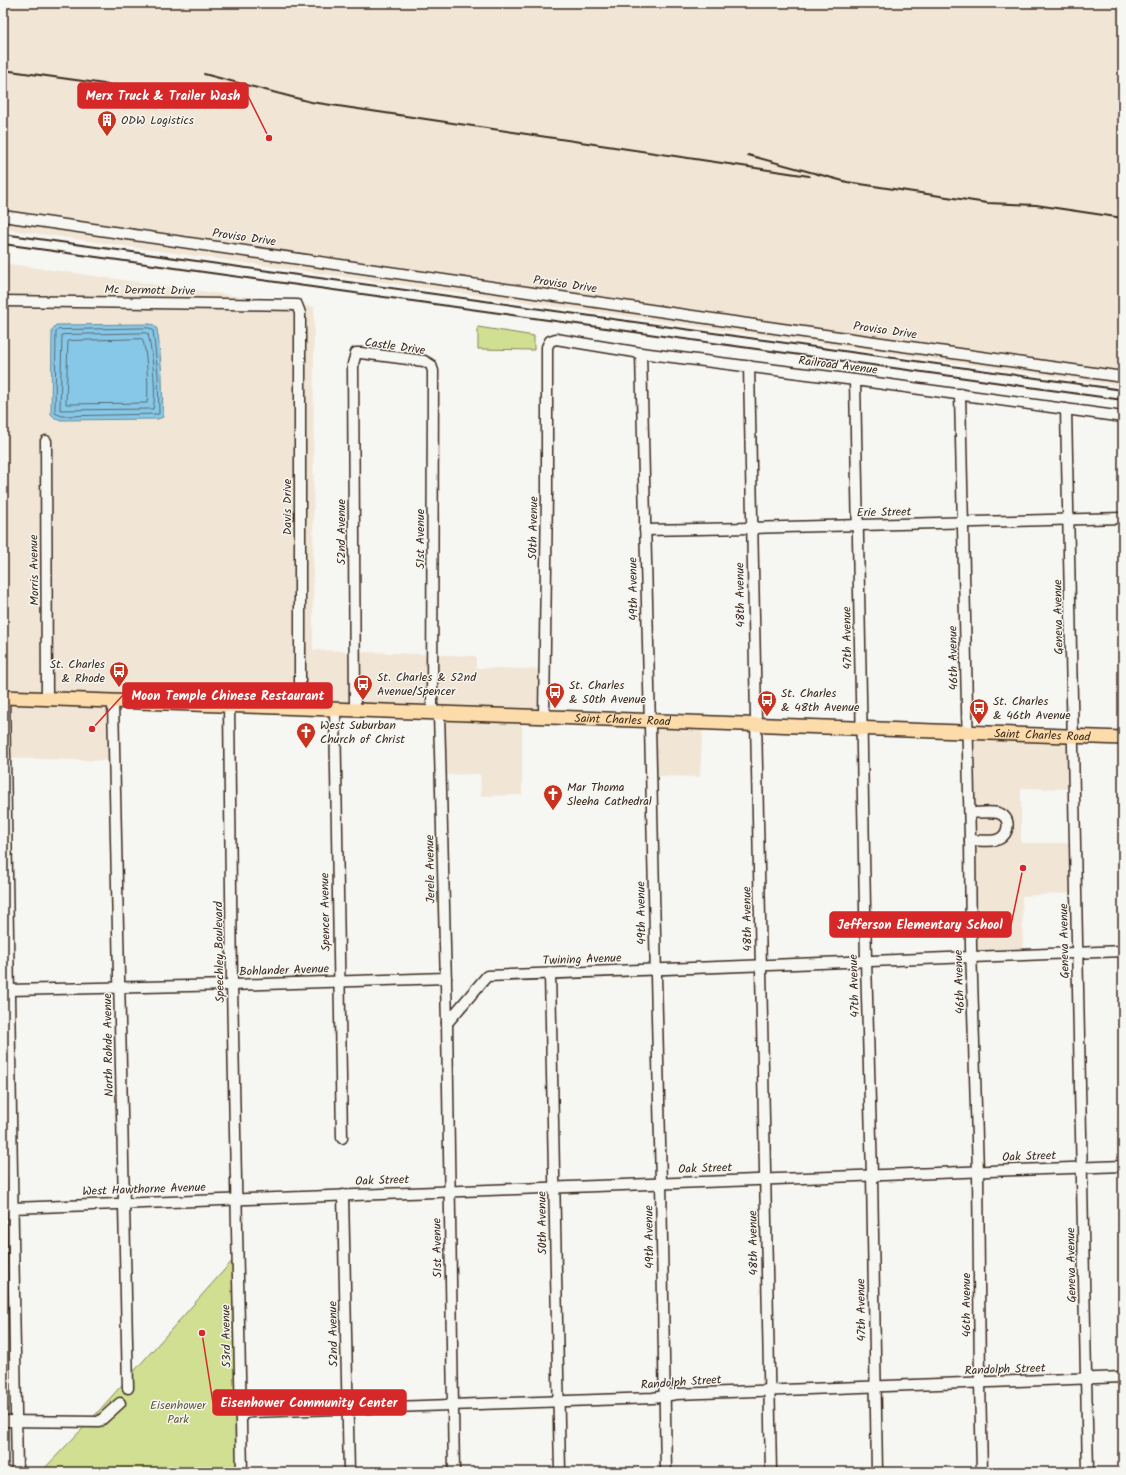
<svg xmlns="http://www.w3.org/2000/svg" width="1126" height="1475" font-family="Kalam,sans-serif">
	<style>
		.built { fill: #f1e6d6 }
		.green { fill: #d0df92; stroke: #868458 }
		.water { fill: #87c8e8; stroke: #698997 }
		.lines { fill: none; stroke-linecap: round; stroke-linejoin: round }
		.shore { stroke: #59696f; stroke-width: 1 }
		.minor-casing { stroke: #3b2a1e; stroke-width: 13 }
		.major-casing { stroke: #3b2a1e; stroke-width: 16 }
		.minor { stroke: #f6f6f2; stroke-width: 10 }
		.major { stroke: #fddcac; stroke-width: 13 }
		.rail { stroke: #3b2a1e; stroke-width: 2 }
		.labels { text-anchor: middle; stroke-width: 3; stroke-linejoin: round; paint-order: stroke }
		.poi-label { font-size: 12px; fill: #3b2a1e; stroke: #f6f6f2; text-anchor: start }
		.street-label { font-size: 12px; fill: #3b2a1e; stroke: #f6f6f2 }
		.park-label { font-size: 12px; fill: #60573b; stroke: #f6f6f2 }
		.leader { fill: none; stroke: #d62828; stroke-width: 1.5 }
		.callout-dot { fill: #d62828; stroke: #f6f6f2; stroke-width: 1.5 }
		.callout { fill: #d62828; stroke: #d62828; stroke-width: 1.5 }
		.callout-label { font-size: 13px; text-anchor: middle; font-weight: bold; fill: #fff }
	</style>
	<rect width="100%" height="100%" fill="#f6f6f2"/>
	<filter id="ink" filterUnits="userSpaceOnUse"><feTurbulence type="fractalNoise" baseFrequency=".025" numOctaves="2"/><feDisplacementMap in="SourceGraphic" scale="8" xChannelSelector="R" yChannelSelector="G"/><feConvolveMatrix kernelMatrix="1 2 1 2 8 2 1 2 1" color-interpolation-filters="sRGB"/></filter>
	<g filter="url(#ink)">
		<g class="built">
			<path d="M3 3H1123V386L3 229Z"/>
			<path d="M3 263 314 307 313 650 476 656V668L544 669V716L3 696Z"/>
			<path d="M3 699 115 703 116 761 3 758Z"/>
			<path d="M442 715 522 718V795L481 796 480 774 443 775Z"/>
			<path d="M652 723 703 725 700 777 653 776Z"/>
			<path d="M969 735 1071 738 1072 789 1021 788V843H1072L1074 893 1022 896 1023 953 974 955Z"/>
		</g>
		<g class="green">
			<path d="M478 327 534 336V350L478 349Z"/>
			<path d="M234 1259 240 1472H41L88 1423Z"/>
		</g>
		<path class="water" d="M150 324 154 325 157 329 159 343 162 375 163 417 158 419 61 420 55 418 51 414 52 330 56 325Z"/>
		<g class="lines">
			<g class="shore">
				<path d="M149 328 153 330 158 375 159 414 62 416 55 413 56 332 58 330Z"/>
				<path d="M146 333 148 334C152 351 157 393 153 409L60 410 62 335Z"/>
				<path d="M142 339C147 346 149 394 147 403L66 404 68 341Z"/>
			</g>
			<defs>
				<g id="minor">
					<path d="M3 216 782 329 1123 377"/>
					<path d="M3 301 297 305 300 313V708"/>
					<path d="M641 353 661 1183 666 1472"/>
					<path d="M749 366 771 1472"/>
					<path d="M855 380 866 960 872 1175 877 1472"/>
					<path d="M960 394 970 840 971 947 978 1171 980 1383 982 1472"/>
					<path d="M1066 409 1088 1472"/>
					<path d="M46 441 47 699"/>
					<path d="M645 530 751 528 1123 518"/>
					<path d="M4 697 17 1472"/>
					<path d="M113 701 128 1388"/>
					<path d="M229 706 232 985 242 1472"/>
					<path d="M335 709 342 1138"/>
					<path d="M355 710 353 364 356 353H361L424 361 431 365 433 371 432 713"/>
					<path d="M439 713 447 1023 454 1472"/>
					<path d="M544 717 547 492V347L550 341 556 339 641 353 855 380 1123 417"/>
					<path d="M970 813C977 813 991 811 998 813 1013 817 1009 837 996 840 988 842 978 840 970 840"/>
					<path d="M550 973 560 1472"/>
					<path d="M3 988 9 990 232 985 446 978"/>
					<path d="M447 1023 487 976 1123 951"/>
					<path d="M343 1195 349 1472"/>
					<path d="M3 1205 12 1206 13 1208 1123 1166"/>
					<path d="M241 1414 251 1412 653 1398 676 1394 1123 1377"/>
					<path d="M3 1421 99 1422 120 1403"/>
				</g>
				<g id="major">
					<path id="s1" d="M3 697 1123 738"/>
				</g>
			</defs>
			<use href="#minor" class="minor-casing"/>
			<use href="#major" class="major-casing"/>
			<use href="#minor" class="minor"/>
			<use href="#major" class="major"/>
			<g class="rail">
				<path d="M3 70 213 99"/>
				<path d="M204 74 311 102 809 176"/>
				<path d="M748 155 847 182 987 203 1036 205 1123 218"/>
				<path d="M3 234 1123 390"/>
				<path d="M3 244 1123 400"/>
			</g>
		</g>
	</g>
	<defs>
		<symbol id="building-pin" viewBox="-11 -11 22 30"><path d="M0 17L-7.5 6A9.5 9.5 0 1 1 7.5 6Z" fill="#c8321e" stroke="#f6f6f2"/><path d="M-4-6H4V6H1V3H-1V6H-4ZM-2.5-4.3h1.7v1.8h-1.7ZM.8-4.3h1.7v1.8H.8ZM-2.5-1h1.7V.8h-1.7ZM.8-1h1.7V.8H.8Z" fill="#fff"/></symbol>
		<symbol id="bus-pin" viewBox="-11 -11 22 30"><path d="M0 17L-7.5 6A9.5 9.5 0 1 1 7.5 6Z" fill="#c8321e" stroke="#f6f6f2"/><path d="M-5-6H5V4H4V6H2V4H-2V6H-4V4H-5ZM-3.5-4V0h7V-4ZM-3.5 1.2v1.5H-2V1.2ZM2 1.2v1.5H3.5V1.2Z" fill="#fff"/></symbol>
		<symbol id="church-pin" viewBox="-11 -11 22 30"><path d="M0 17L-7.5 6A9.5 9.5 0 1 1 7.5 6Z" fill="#c8321e" stroke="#f6f6f2"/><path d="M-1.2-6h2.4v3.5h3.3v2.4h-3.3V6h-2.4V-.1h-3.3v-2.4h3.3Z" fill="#fff"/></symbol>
	</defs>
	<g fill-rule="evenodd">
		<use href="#building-pin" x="96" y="109" width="22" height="30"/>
		<use href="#bus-pin" x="108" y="660" width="22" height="30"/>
		<use href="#bus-pin" x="352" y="673" width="22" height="30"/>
		<use href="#bus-pin" x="544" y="681" width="22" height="30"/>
		<use href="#bus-pin" x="756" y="689" width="22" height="30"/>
		<use href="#bus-pin" x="968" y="697" width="22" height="30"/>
		<use href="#church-pin" x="295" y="721" width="22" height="30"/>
		<use href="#church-pin" x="542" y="783" width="22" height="30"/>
	</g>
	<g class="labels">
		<g class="poi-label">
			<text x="121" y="124">ODW Logistics</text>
			<text x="105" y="668" text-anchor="end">St. Charles<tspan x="105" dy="14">&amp; Rhode</tspan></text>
			<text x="377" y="681">St. Charles &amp; 52nd<tspan x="377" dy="14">Avenue/Spencer</tspan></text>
			<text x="569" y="689">St. Charles<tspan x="569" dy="14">&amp; 50th Avenue</tspan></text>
			<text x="781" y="697">St. Charles<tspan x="781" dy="14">&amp; 48th Avenue</tspan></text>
			<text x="993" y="705">St. Charles<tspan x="993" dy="14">&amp; 46th Avenue</tspan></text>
			<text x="320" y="729">West Suburban<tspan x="320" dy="14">Church of Christ</tspan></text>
			<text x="567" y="791">Mar Thoma<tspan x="567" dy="14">Sleeha Cathedral</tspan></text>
		</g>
		<g class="street-label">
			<text transform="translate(244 237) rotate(8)" y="4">Proviso Drive</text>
			<text transform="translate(565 284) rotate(8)" y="4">Proviso Drive</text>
			<text transform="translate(150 290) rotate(1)" y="4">Mc Dermott Drive</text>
			<text transform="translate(885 330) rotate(8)" y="4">Proviso Drive</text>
			<text transform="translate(395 346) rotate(8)" y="4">Castle Drive</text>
			<text transform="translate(838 365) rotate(7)" y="4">Railroad Avenue</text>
			<text transform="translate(287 507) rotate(-90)" y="4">Davis Drive</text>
			<text transform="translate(884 512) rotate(-1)" y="4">Erie Street</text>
			<text transform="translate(533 528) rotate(-89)" y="4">50th Avenue</text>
			<text transform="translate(341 532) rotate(-90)" y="4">52nd Avenue</text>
			<text transform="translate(420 539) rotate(-90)" y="4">51st Avenue</text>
			<text transform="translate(34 570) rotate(-91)" y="4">Morris Avenue</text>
			<text transform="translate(633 589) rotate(-91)" y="4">49th Avenue</text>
			<text transform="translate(740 595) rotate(-91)" y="4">48th Avenue</text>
			<text transform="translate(1058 617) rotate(-91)" y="4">Geneva Avenue</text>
			<text transform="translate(847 638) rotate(-91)" y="4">47th Avenue</text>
			<text transform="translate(953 658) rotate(-91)" y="4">46th Avenue</text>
			<text dy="4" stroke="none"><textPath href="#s1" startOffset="620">Saint Charles Road</textPath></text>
			<text dy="4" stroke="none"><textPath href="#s1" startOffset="1040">Saint Charles Road</textPath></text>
			<text transform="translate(430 869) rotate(-91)" y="4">Jerele Avenue</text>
			<text transform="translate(325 912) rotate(-91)" y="4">Spencer Avenue</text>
			<text transform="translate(641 913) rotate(-91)" y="4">49th Avenue</text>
			<text transform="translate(747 919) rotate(-91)" y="4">48th Avenue</text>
			<text transform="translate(1064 941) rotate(-91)" y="4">Geneva Avenue</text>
			<text transform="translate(219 952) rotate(-91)" y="4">Speechley Boulevard</text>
			<text transform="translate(582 959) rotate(-2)" y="4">Twining Avenue</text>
			<text transform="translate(284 970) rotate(-2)" y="4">Bohlander Avenue</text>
			<text transform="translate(959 982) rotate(-92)" y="4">46th Avenue</text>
			<text transform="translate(854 986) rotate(-92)" y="4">47th Avenue</text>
			<text transform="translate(108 1045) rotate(-91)" y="4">North Rohde Avenue</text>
			<text transform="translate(1029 1156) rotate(-2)" y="4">Oak Street</text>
			<text transform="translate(705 1168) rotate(-2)" y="4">Oak Street</text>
			<text transform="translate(382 1180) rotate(-2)" y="4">Oak Street</text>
			<text transform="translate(144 1189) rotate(-2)" y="4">West Hawthorne Avenue</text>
			<text transform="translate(542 1223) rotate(-91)" y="4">50th Avenue</text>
			<text transform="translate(649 1237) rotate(-91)" y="4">49th Avenue</text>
			<text transform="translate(753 1243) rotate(-91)" y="4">48th Avenue</text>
			<text transform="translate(437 1248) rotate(-91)" y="4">51st Avenue</text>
			<text transform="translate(1071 1265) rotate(-91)" y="4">Geneva Avenue</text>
			<text transform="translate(966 1305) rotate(-90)" y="4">46th Avenue</text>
			<text transform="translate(861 1310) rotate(-91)" y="4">47th Avenue</text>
			<text transform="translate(333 1334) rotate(-91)" y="4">52nd Avenue</text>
			<text transform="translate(226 1336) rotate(-91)" y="4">53rd Avenue</text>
			<text transform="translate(1005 1369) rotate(-2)" y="4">Randolph Street</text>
			<text transform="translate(681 1382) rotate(-4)" y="4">Randolph Street</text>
		</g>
		<g class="park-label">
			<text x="178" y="1409">Eisenhower<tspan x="178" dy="14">Park</tspan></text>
		</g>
	</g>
	<path class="leader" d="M269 138L248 96M92 729L123 695M1023 868L1011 925M202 1333L213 1403"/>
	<g class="callout-dot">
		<circle cx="269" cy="138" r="4"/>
		<circle cx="92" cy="729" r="4"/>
		<circle cx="1023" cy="868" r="4"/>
		<circle cx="202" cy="1333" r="4"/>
	</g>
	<g class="callout">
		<rect x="78" y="83" width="170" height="25" rx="4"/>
		<rect x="123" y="683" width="209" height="25" rx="4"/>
		<rect x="830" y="912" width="181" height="25" rx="4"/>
		<rect x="213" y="1390" width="193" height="25" rx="4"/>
	</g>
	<g class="callout-label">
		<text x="163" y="100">Merx Truck &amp; Trailer Wash</text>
		<text x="228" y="700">Moon Temple Chinese Restaurant</text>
		<text x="920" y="929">Jefferson Elementary School</text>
		<text x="309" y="1407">Eisenhower Community Center</text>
	</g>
	<rect width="1126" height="1475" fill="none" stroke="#f6f6f2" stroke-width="16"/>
	<rect x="8" y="8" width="1110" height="1459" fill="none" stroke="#3b2a1e" stroke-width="1.5" filter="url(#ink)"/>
</svg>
